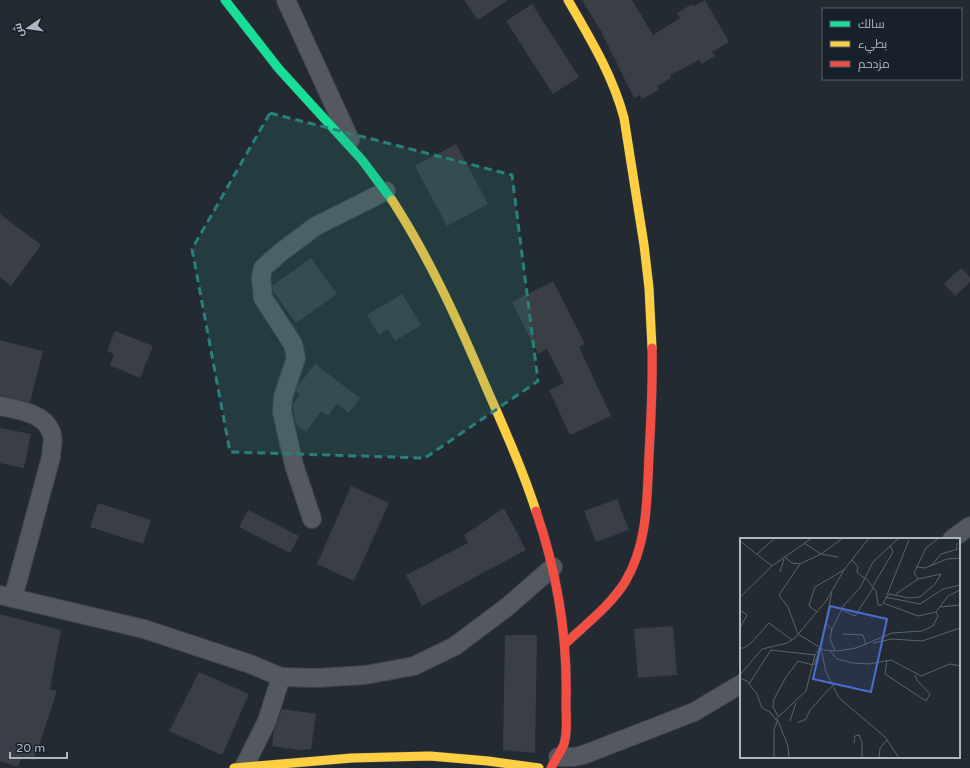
<svg xmlns="http://www.w3.org/2000/svg" width="970" height="768" font-family="'Varela Round',Cairo,sans-serif">
	<style>
		.building { fill: #393f45 }
		.lines { fill: none; stroke-linecap: round; stroke-linejoin: round }
		.street-casing { stroke: #40444a; stroke-width: 20 }
		.fast-casing { stroke: #40444a; stroke-width: 10 }
		.slow-casing { stroke: #40444a; stroke-width: 10 }
		.jam-casing { stroke: #40444a; stroke-width: 10 }
		.street { stroke: #545960; stroke-width: 18 }
		.fast { stroke: #16e098; stroke-width: 9 }
		.slow { stroke: #ffcf43; stroke-width: 9 }
		.jam { stroke: #f24e42; stroke-width: 9 }
		.marked { fill: #27807b; fill-opacity: 0.2; stroke: #27807b; stroke-width: 3; stroke-dasharray: 8 5; stroke-linejoin: round }
		.inset-road { fill: none; stroke: #5b626c; stroke-width: 1 }
		.view { fill: #486ed2; fill-opacity: 0.15; stroke: #486ed2; stroke-width: 2 }
		.inset-edge { fill: none; stroke: #adb7c4; stroke-width: 2 }
	</style>
	<rect width="100%" height="100%" fill="#242a31"/>
	<g class="building">
		<path d="M464 0H508L478 20Z"/>
		<path d="M582 0H632L653 35 680 18 677 13 692 4 694 6 705 0 729 42 712 52 715 56 702 64 699 60 670 75 671 78 657 86 659 90 642 99 640 95 634 98 601 31Z"/>
		<path d="M532 4 579 77 553 94 506 21Z"/>
		<path d="M456 144 488 204 447 226 415 166Z"/>
		<path d="M0 214 41 245 11 286 0 277Z"/>
		<path d="M311 258 337 294 296 323 273 291 272 286Z"/>
		<path d="M961 268 970 277V282L955 296 944 284Z"/>
		<path d="M553 281 585 344 579 347 611 416 570 435 549 390 564 383 547 349 538 354 512 302Z"/>
		<path d="M402 294 421 325 395 341 388 329 379 335 367 315Z"/>
		<path d="M115 331 153 346 140 378 110 365 114 354 107 351Z"/>
		<path d="M0 340 43 351 30 402 0 396Z"/>
		<path d="M315 364 360 398 349 413 337 404 328 416 321 411 306 432 296 424 293 411V404L300 394 296 391 297 387Z"/>
		<path d="M0 428 31 434 24 468 0 463Z"/>
		<path d="M351 486 389 503 354 581 317 564Z"/>
		<path d="M617 499 629 530 596 542 584 511Z"/>
		<path d="M98 503 151 520 143 544 90 527Z"/>
		<path d="M504 508 526 550 422 606 406 575 468 543 464 535Z"/>
		<path d="M248 510 299 536 290 553 239 527Z"/>
		<path d="M0 614 61 630 50 689 57 691 34 760 22 756 18 767 0 761Z"/>
		<path d="M673 626 677 675 638 678 634 629Z"/>
		<path d="M505 635H537L535 753 503 750Z"/>
		<path d="M199 672 249 694 222 755 169 731Z"/>
		<path d="M282 709 316 714 311 749 299 750 272 746 274 731Z"/>
	</g>
	<g class="lines">
		<defs>
			<g id="street">
				<path d="M286 0 350 140"/>
				<path d="M0 406C18 410 47 413 52 435 54 441 51 450 51 457L13 598"/>
				<path d="M312 519 294 465 282 412 283 397 296 358 293 344 263 298 261 277 263 268 281 252 316 226 386 191"/>
				<path d="M952 539 970 526"/>
				<path d="M0 595 144 629 250 664 281 677 267 721 244 767"/>
				<path d="M281 677 316 678 365 675 414 666 455 646 507 607 553 567"/>
				<path d="M558 757H574L583 755 694 712 741 684"/>
			</g>
			<path id="fast" d="M225 0 279 69 362 160 392 200"/>
			<g id="slow">
				<path d="M568 0C590 38 613 76 624 118L644 245 649 288 652 348"/>
				<path d="M392 200C430 259 459 323 486 387 504 428 522 468 536 511"/>
				<path d="M234 768 352 758 430 756 488 761 539 768"/>
			</g>
			<g id="jam">
				<path d="M536 511C558 575 568 636 566 704 566 716 568 732 564 744 561 752 555 760 551 768"/>
				<path d="M566 643C586 624 610 606 625 582 648 544 647 498 649 455 651 419 653 384 652 348"/>
			</g>
		</defs>
		<use href="#street" class="street-casing"/>
		<use href="#fast" class="fast-casing"/>
		<use href="#slow" class="slow-casing"/>
		<use href="#jam" class="jam-casing"/>
		<use href="#street" class="street"/>
		<use href="#fast" class="fast"/>
		<use href="#slow" class="slow"/>
		<use href="#jam" class="jam"/>
	</g>
	<path class="marked" d="M270 113 512 175 538 381 425 458 230 452 192 249Z"/>
	<g transform="translate(740 538)">
		<rect width="220" height="220" fill="#242a31"/>
		<path class="inset-road" d="M0 3 32 28M64 5 81 16 103 0M150 8 159 0M17 16 35 0M45 19 52 25 60 26 81 16 98 19M112 22 118 29 117 34 124 40M60 26 39 57 48 69 58 96 84 112 97 113 116 110 152 95 182 93 193 88 198 78 196 74 178 78 143 65 149 56 169 60 180 59 195 46 201 36 178 41 174 35 186 10 199 0M191 28 201 16 218 11 216 8 218 5M176 29 185 30 207 21 220 20M40 34 44 21M125 39 136 53 138 67H143M156 56 178 41M147 57 169 2M0 59 32 28 72 0M145 59 180 66 203 51 220 47M200 69 220 67M0 72 7 77 0 90M102 72 115 78 133 50M77 74 69 68 75 49 104 32M196 74 208 58 220 52M86 86 92 91 104 67 120 50 133 24 150 8 153 14 133 48M92 91 90 101 95 113M103 96 123 97 126 107M133 105 152 101 182 103 220 90M0 110H4L11 105 29 85 52 102M80 110 92 54M81 111 86 134 99 160 145 199 159 220M90 113 97 121 113 125 129 126 151 122 181 138 210 126 220 128M147 122 145 136 186 163 190 156 177 142 175 137M74 127 79 114M0 137 22 111 47 105 55 100 86 63 104 32 129 0M0 140 7 143 17 156 22 170 30 174 36 182M9 146 31 112 75 117M38 178 33 169 34 161 46 139 58 123 73 127M36 181 66 153 75 117 80 109M38 183 48 208 49 220M50 183 56 165M57 185 66 181 70 172 92 148M114 205 115 198 119 197 122 204V220M34 220V191L38 182H36M139 220 140 210 147 202"/>
		<path class="view" d="M90 68 147 81 131 154 73 141Z"/>
		<rect width="220" height="220" class="inset-edge"/>
	</g>
	<rect x="822" y="8" width="140" height="72" fill="#18212b" stroke="#545d68"/>
	<rect x="830" y="21" width="20" height="6" fill="#16e098" stroke="#545d68"/>
	<text x="858" y="28" font-size="12" fill="#adb7c4">سالك</text>
	<rect x="830" y="41" width="20" height="6" fill="#ffcf43" stroke="#545d68"/>
	<text x="858" y="48" font-size="12" fill="#adb7c4">بطيء</text>
	<rect x="830" y="61" width="20" height="6" fill="#f24e42" stroke="#545d68"/>
	<text x="858" y="68" font-size="12" fill="#adb7c4">مزدحم</text>
	<g transform="translate(28 28) rotate(257)" stroke="#18212b" stroke-width="3" paint-order="stroke">
	<path d="M0-3L7 15L0 10L-7 15Z" fill="#adb7c4"/>
	<text y="-6" font-size="11" font-weight="bold" text-anchor="middle" fill="#adb7c4">ش</text>
	</g>
	<path d="M10 752v6h57v-6" fill="none" stroke="#adb7c4" stroke-width="2"/>
	<text x="16" y="752" font-size="12" fill="#adb7c4" stroke="#18212b" stroke-width="3" paint-order="stroke">20 m</text>
</svg>
